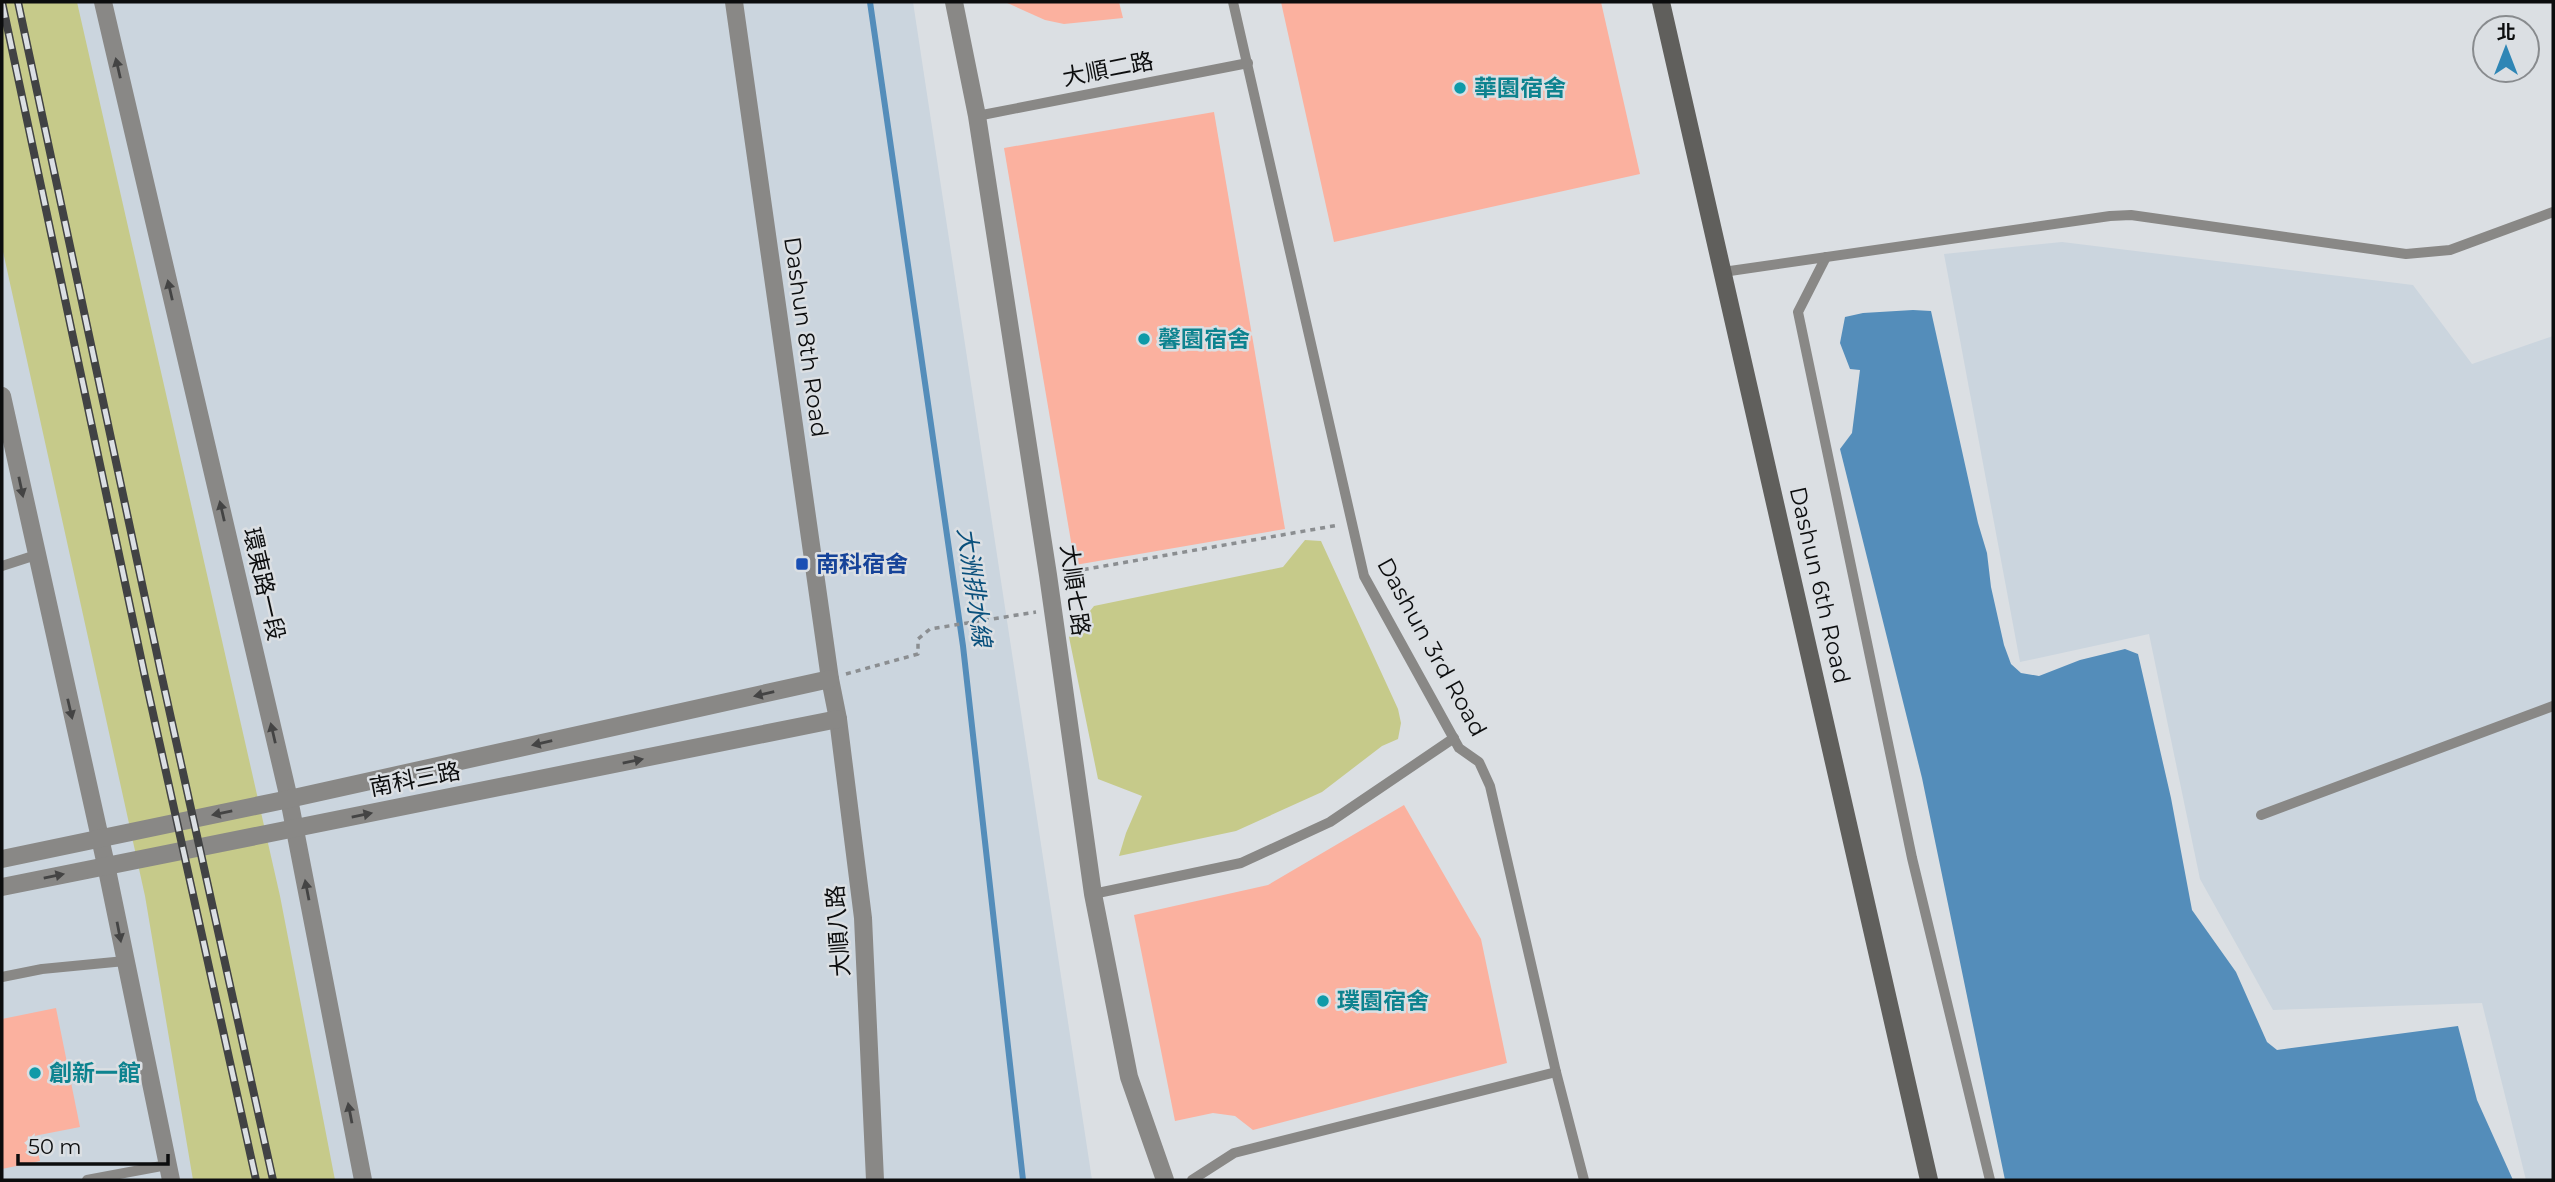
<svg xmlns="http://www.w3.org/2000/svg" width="2555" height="1182" font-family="Montserrat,'Noto Sans TC',sans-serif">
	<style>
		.built { fill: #cbd5de }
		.green { fill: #c6ca8a }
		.water { fill: #548dba }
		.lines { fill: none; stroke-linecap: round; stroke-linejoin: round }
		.stream { stroke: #548dba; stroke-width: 6 }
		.building { fill: #fbb19f }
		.path { stroke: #8b8e91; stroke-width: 3.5; stroke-dasharray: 5 5; stroke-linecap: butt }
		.lane { stroke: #898886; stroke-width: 10 }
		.street { stroke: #898886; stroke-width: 18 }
		.secondary { stroke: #605f5c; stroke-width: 18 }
		.rail-casing { stroke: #414244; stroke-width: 8 }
		.rail { stroke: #dbdfe3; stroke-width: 5; stroke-dasharray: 16; stroke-linecap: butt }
		.oneway { fill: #444 }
		.culture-dot { fill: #0f9aa8; stroke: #dbdfe3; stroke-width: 2.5 }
		.transit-dot { fill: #1a4fb4; stroke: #dbdfe3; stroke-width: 2.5 }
		.labels { text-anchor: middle; stroke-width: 5; stroke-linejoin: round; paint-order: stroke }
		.street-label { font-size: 23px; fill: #0c0d0e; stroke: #dbdfe3 }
		.culture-label { font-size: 23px; font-weight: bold; fill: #0d838f; stroke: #dbdfe3; text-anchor: start }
		.transit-label { font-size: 23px; font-weight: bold; fill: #164399; stroke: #dbdfe3; text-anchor: start }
		.water-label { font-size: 24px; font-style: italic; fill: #0a507c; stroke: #dbdfe3 }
	</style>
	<rect width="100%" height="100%" fill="#dbdfe3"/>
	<g class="built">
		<path d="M2 2H913L1092 1180H2Z"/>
		<path d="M2062 242 2413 285 2472 364 2553 336V1180H2526L2482 1003 2273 1010 2200 879 2149 634 2020 662 1944 254Z"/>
	</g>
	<g class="green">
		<path d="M2 2H77L280 896 335 1180H193L145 896 2 247Z"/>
		<path d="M1305 540 1321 541 1398 709 1401 723 1398 739 1382 746 1322 792 1236 831 1119 856 1126 833 1142 796 1098 779 1069 637 1094 606 1283 567Z"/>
	</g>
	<path class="water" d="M1913 310 1931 311 1978 523 1987 553 1991 587 2004 645 2011 664 2021 673 2039 676 2080 660 2125 649 2138 654 2171 798 2192 910 2236 972 2267 1042 2277 1050 2458 1026 2477 1100 2513 1180H2005L1922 778 1840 449 1852 433 1860 370 1850 369 1840 343 1845 317 1863 313Z"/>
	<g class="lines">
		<path class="stream" d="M870 2 963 646 1023 1180"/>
	</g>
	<g class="building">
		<path d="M1005 2H1119L1123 18 1064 24 1045 20Z"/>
		<path d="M1281 2H1601L1640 174 1334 242Z"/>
		<path d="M1214 112 1285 529 1075 565 1004 148Z"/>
		<path d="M1404 805 1481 939 1507 1063 1253 1130 1235 1116 1213 1113 1175 1121 1134 915 1268 885Z"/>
		<path d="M56 1008 80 1127 34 1136 40 1161 2 1169V1019Z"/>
	</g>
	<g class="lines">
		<g class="path">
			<path d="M1064 573 1339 525"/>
			<path d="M846 674 918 654V639L930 629 1036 612"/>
		</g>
		<g class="lane">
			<path d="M1233 2 1364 576 1459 748 1479 762 1490 786 1556 1072 1584 1180"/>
			<path d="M977 116 1248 63"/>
			<path d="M1826 257 1798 312 1912 858 1990 1180"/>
			<path d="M1723 272 2110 216 2131 215 2406 254 2450 250 2553 212"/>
			<path d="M2 566 36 555"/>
			<path d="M2261 815 2553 706"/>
			<path d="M1093 894 1241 863 1330 822 1454 738"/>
			<path d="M2 977 42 969 125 961"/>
			<path d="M87 1180 167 1165"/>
			<path d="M1192 1180 1234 1153 1556 1072"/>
		</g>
		<g class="street">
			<path d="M103 2 289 799 363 1180"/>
			<path d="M734 2 830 679 838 719 863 918 875 1180"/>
			<path d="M954 2 977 116 1048 575 1093 894 1129 1077 1165 1180"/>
			<path d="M2 396 106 865 171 1180"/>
			<path d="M2 859 289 799 830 679"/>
			<path d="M2 887 838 719"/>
		</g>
		<path class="secondary" d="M1661 2 1929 1180"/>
		<defs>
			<g id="rail">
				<path d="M2 2 145 677 256 1180"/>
				<path d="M18 2 161 673 273 1180"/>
			</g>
		</defs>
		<use href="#rail" class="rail-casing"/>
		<use href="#rail" class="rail"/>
	</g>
	<defs><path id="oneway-solid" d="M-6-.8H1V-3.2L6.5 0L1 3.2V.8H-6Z" transform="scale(1.75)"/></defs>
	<g class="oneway">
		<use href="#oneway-solid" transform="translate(118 68) rotate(-103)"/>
		<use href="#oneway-solid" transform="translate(170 290) rotate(-103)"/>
		<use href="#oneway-solid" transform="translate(21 487) rotate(78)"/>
		<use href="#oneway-solid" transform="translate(222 511) rotate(-103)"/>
		<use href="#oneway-solid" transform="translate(764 694) rotate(167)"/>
		<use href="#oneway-solid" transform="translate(70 709) rotate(77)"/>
		<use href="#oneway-solid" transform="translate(273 733) rotate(-103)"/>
		<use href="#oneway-solid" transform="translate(542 743) rotate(167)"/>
		<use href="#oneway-solid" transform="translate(633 761) rotate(-11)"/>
		<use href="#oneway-solid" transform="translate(222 813) rotate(168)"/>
		<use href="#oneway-solid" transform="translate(362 815) rotate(-11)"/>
		<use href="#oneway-solid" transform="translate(54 876) rotate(-12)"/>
		<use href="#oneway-solid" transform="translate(307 890) rotate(-101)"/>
		<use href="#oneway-solid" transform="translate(119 932) rotate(79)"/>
		<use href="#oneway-solid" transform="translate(350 1113) rotate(-101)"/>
	</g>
	<g class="culture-dot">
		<circle cx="1460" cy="88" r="7"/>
		<circle cx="1144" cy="339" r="7"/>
		<circle cx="1323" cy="1001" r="7"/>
		<circle cx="35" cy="1073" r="7"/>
	</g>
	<rect class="transit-dot" x="795" y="557" width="14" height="14" rx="3.5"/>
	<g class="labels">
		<g class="street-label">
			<text transform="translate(1108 69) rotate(-11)" y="8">大順二路</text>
			<text transform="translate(806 337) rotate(82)" y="8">Dashun 8th Road</text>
			<text transform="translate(264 584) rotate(77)" y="8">環東路一段</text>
			<text transform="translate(1820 585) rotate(77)" y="8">Dashun 6th Road</text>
			<text transform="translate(1075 590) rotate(82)" y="8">大順七路</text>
			<text transform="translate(1432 647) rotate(61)" y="8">Dashun 3rd Road</text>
			<text transform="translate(415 779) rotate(-11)" y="8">南科三路</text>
			<text transform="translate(838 931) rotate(-94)" y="8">大順八路</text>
		</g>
		<g class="culture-label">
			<text x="1474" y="96">華園宿舍</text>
			<text x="1158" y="347">馨園宿舍</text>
			<text x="1337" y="1009">璞園宿舍</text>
			<text x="49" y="1081">創新一館</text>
		</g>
		<g class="transit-label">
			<text x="816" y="572">南科宿舍</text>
		</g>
		<g class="water-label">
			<text transform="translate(974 587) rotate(82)" y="8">大洲排水線</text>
		</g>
	</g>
	<rect width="2555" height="1182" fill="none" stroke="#0c0d0e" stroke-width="7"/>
	<g transform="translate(2506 49)"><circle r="33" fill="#dbdfe3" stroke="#888b8e" stroke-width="2"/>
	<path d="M0-5L12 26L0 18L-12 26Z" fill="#2f86b5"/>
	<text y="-10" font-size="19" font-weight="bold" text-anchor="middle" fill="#0c0d0e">北</text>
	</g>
	<path d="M18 1154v10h150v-10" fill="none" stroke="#0c0d0e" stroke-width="3.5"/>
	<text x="28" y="1154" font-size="21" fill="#0c0d0e" stroke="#dbdfe3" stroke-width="5" paint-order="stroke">50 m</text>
</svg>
